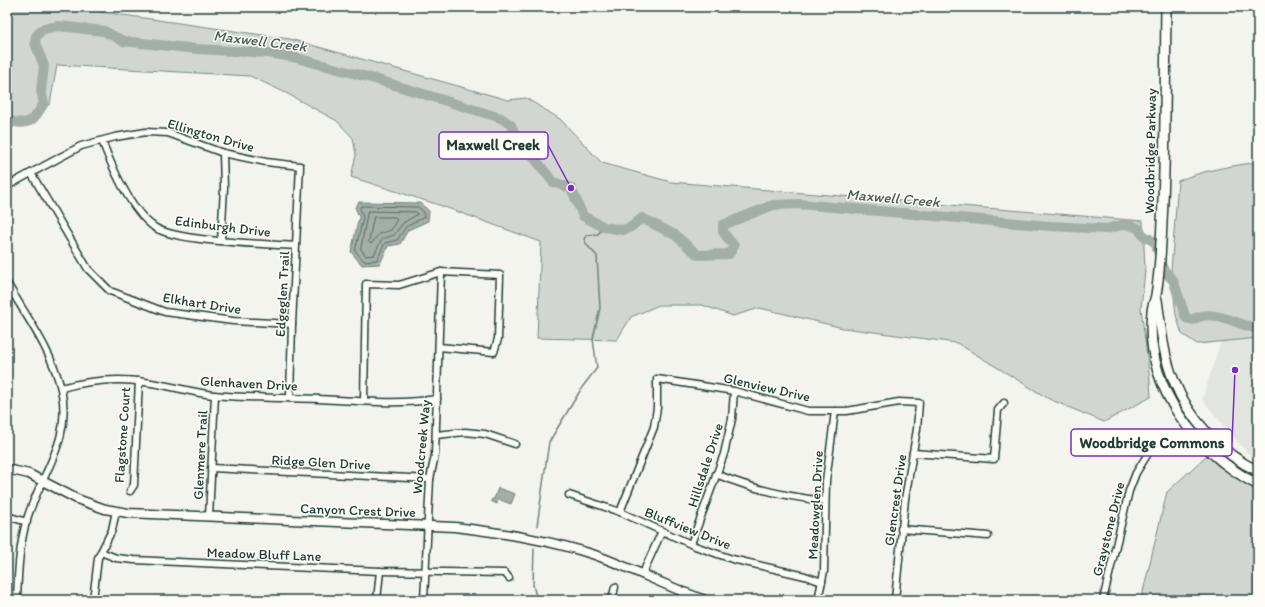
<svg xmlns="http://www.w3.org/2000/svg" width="1265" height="607" font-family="Itim,sans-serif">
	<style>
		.built { fill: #e2e5df }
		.green { fill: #d1d6d1; stroke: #788a82 }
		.water { fill: #a3aea7; stroke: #6e8179 }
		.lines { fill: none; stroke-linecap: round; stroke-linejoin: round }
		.shore { stroke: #546a62; stroke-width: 1 }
		.stream { stroke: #6e8179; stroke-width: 1.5 }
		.river { stroke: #a3aea7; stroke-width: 10 }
		.minor-casing { stroke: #1f3d34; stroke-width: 9 }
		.tertiary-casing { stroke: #1f3d34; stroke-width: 11 }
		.secondary-casing { stroke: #1f3d34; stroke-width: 12 }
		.minor { stroke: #fdfcf7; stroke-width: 6 }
		.tertiary { stroke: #fdfcf7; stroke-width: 8 }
		.secondary { stroke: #fdfcf7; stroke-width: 9 }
		.labels { text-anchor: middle; stroke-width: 3; stroke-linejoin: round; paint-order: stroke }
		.street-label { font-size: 14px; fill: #1f3d34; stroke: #fdfcf7 }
		.water-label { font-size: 15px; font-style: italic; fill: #475f56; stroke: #fdfcf7 }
		.leader { fill: none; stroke: #7b2cbf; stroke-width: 1.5 }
		.callout-dot { fill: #7b2cbf; stroke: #fdfcf7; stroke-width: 1.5 }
		.callout { fill: #fdfcf7; stroke: #7b2cbf; stroke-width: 1.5 }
		.callout-label { font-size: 15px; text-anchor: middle; font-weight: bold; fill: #1f3d34 }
	</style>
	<rect width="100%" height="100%" fill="#f4f4ef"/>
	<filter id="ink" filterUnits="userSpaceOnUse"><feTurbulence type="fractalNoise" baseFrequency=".025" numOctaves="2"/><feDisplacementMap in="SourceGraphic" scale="8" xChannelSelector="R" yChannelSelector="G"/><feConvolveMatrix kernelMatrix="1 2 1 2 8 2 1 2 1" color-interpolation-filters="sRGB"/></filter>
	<g filter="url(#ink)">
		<path class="built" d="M1258 338V459L1250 456 1202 400 1221 341Z"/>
		<g class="green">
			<path d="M7 7H67L290 39 508 100 526 98 560 119 602 163 671 182 1143 221 1145 271 1141 308 1150 381 1151 397 1104 422 1049 399 957 343 843 328 760 308 733 316 702 305H659L631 317 617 340 537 338 541 242 442 206 351 177 356 155 353 138 337 121 286 93 250 76 57 65 50 104 7 131Z"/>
			<path d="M1258 162V338L1197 344 1182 334 1176 315 1171 271 1178 181C1203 170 1232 166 1258 162Z"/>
			<path d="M1207 455 1218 466 1258 488V600H1141L1167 492Z"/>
		</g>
		<g class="water">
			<path d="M359 202 420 203 429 211 428 221 408 230 400 244 388 246 380 264 362 265 351 252 359 217 355 207Z"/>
			<path d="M498 488 515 494 511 504 498 499 497 504 491 501 492 499H494Z"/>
		</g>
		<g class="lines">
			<g class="shore">
				<path d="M361 206 418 207 424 212V217L406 227 397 240 385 243 377 260 364 261 355 251 363 218 360 208Z"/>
				<path d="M368 211 416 212 418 214 403 223 394 235 382 239 374 255 366 256 361 249Z"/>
				<path d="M374 217H395L397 219 391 230 379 234 371 244 369 242Z"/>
			</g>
			<g class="stream">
				<path d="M537 526 549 442 583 386 597 368 593 339 600 308 597 256 587 245 584 239 587 235 598 234 604 227"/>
				<path d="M534 548 533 585 537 600"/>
			</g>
			<path class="river" d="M7 120C29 127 34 121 44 103L41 91 44 66 35 43 36 36 43 29 58 26 104 31 123 41 197 49 268 53 293 57 375 79 501 118 511 125 519 143 532 155 553 182 571 188 583 216 604 227 623 230 631 227 642 218 675 235 698 255 729 254 734 246 723 232V225L773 205 799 204 1050 226 1106 229 1126 224 1138 228 1143 235 1156 243 1162 267 1167 274 1173 280 1186 318 1193 320C1212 307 1238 325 1258 329"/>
			<defs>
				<g id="minor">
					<path d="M102 141C112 167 130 210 154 227 176 242 266 244 296 246"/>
					<path d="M31 173 88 269 110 291 165 312 233 321 292 324"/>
					<path d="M7 186 81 146 115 137 146 132 168 133 223 153 266 162 300 166 292 324 290 398"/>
					<path d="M221 241 224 188 223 153"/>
					<path d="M7 283C26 316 52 351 61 389 73 441 41 473 27 519 19 545 18 573 17 600"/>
					<path d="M61 388C87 381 118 378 145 382 168 385 190 392 213 395 248 398 284 398 319 399 358 401 399 405 437 399"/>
					<path d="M364 401 366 284 399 285 441 272 500 275 498 339 494 352 439 347"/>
					<path d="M436 435 465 432 485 434 515 444"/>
					<path d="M913 453 994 459 998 410 1004 403"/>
					<path d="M211 468 430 479"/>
					<path d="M716 474C752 489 787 497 825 501"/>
					<path d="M130 491 134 485 139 381"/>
					<path d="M569 495 620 512 695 546 732 559 805 576 822 582"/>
					<path d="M620 512 654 427 657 408V379L734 391 808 411H847L899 402 919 403 917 429 905 499 895 600"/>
					<path d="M7 516 27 522"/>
					<path d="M209 517 215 395"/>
					<path d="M901 529 988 536"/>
					<path d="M691 544 724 454 732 419 734 391"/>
					<path d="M101 552 116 558 134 560 380 571 505 573 509 578"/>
					<path d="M642 575 662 531"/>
					<path d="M93 600 98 558 112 530 116 511"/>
					<path d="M377 600 380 571"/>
					<path d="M424 600 430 479 435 455 441 272"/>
					<path d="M612 600 615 587"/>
					<path d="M818 600 824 571 826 481 835 411"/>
					<path d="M1103 600 1129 491 1136 473 1149 452 1176 435"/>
				</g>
				<path id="tertiary" d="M7 469 29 474 77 499 105 509 128 513 455 527C503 533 550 540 595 555 632 568 667 587 705 600"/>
				<g id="secondary">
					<path d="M1166 7C1165 79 1166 151 1162 222 1161 246 1160 271 1156 295 1155 301 1152 306 1152 312 1144 387 1196 452 1258 485"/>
					<path d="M1157 300C1161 328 1163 355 1174 381 1189 419 1221 454 1258 471"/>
				</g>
			</defs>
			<use href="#minor" class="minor-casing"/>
			<use href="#tertiary" class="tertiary-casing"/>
			<use href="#secondary" class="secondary-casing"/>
			<use href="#minor" class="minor"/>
			<use href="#tertiary" class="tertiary"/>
			<use href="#secondary" class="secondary"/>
		</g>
	</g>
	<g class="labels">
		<g class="street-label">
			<text transform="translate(211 135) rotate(16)" y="5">Ellington Drive</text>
			<text transform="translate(1150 151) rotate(-89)" y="5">Woodbridge Parkway</text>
			<text transform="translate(223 226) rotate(7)" y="5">Edinburgh Drive</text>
			<text transform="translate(282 294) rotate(-87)" y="5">Edgeglen Trail</text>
			<text transform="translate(202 303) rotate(9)" y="5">Elkhart Drive</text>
			<text transform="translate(249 383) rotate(3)" y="5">Glenhaven Drive</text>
			<text transform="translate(767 387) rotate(13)" y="5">Glenview Drive</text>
			<text transform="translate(122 435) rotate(-86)" y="5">Flagstone Court</text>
			<text transform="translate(421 447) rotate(-85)" y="5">Woodcreek Way</text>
			<text transform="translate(200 455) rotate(-87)" y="5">Glenmere Trail</text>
			<text transform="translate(321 462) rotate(3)" y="5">Ridge Glen Drive</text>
			<text transform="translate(705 465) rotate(-72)" y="5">Hillsdale Drive</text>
			<text transform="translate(895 500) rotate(-82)" y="5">Glencrest Drive</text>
			<text transform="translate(815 505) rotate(-87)" y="5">Meadowglen Drive</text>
			<text transform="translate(358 510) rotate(2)" y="5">Canyon Crest Drive</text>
			<text transform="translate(688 528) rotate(22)" y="5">Bluffview Drive</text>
			<text transform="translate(1108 529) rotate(-76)" y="5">Graystone Drive</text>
			<text transform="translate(264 554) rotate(2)" y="5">Meadow Bluff Lane</text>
		</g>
		<g class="water-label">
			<text transform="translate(260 41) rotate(7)" y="5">Maxwell Creek</text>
			<text transform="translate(893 198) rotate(5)" y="5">Maxwell Creek</text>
		</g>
	</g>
	<path class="leader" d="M571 188L548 145M1235 370L1232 442"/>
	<g class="callout-dot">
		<circle cx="571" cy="188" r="4"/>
		<circle cx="1235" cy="370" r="4"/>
	</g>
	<g class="callout">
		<rect x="439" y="132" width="109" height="27" rx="4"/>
		<rect x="1071" y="429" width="161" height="27" rx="4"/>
	</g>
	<g class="callout-label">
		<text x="493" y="150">Maxwell Creek</text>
		<text x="1152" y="448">Woodbridge Commons</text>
	</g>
	<rect width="1265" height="607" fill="none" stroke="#fdfcf7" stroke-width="24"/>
	<rect x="12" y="12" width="1241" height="583" fill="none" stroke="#1f3d34" stroke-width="1.5" filter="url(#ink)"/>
</svg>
